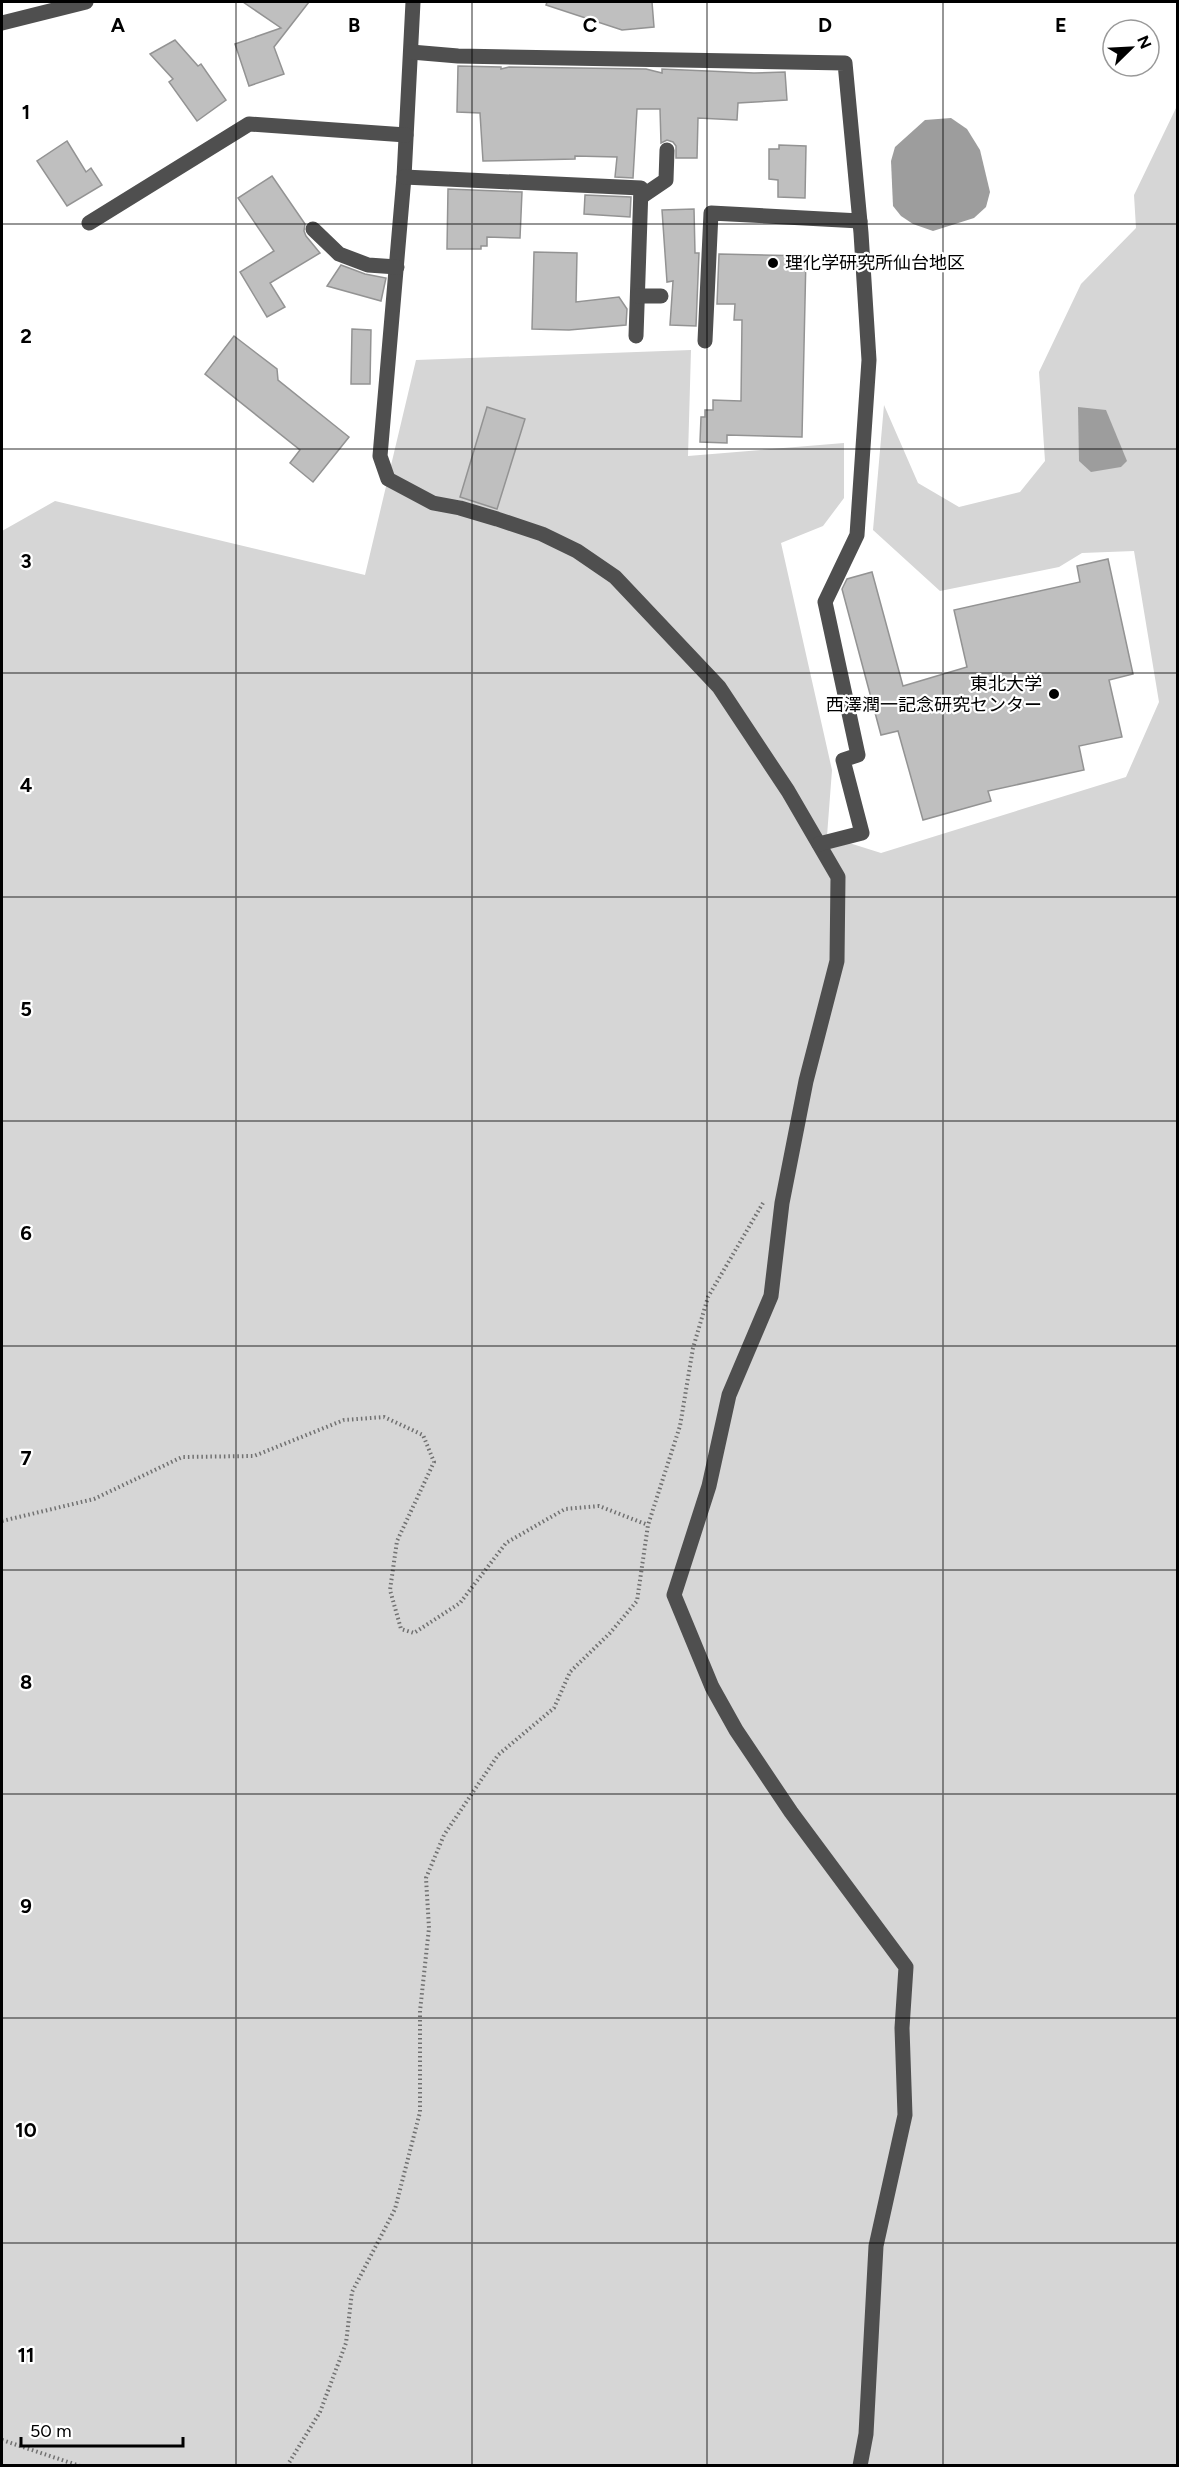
<svg xmlns="http://www.w3.org/2000/svg" width="1179" height="2467" font-family="Figtree,'Noto Sans JP',sans-serif">
	<style>
		.green { fill: #d6d6d6 }
		.water { fill: #9d9d9d }
		.building { fill: #bfbfbf; stroke: #939393; stroke-width: 1.5 }
		.lines { fill: none; stroke-linecap: round; stroke-linejoin: round }
		.path { stroke: #717171; stroke-width: 4; stroke-dasharray: 1.5 3; stroke-linecap: butt }
		.minor { stroke: #4f4f4f; stroke-width: 15 }
		.grid { fill: none; stroke: #000; stroke-width: 1.5; stroke-opacity: 0.55 }
		.poi-dot { fill: #000; stroke: #fff; stroke-width: 2 }
		.labels { text-anchor: middle; stroke-width: 4.5; stroke-linejoin: round; paint-order: stroke }
		.poi-label { font-size: 18px; fill: #000; stroke: #fff; text-anchor: start }
		.grid-label { font-size: 20px; text-anchor: middle; font-weight: bold; fill: #000; stroke: #fff; stroke-width: 4.5; stroke-linejoin: round; paint-order: stroke }
	</style>
	<rect width="100%" height="100%" fill="#fff"/>
	<path class="green" d="M1177 106V2465H2V531L55 501 365 575 416 360 691 350 688 456 844 443V498L823 526 781 543 832 770 827 836 881 853 1126 777 1159 702 1134 551 1082 553 1059 567 940 591 873 530 884 405 918 483 959 507 1020 492 1045 461 1039 372 1081 284 1136 228 1134 195Z"/>
	<g class="water">
		<path d="M951 118 967 129 980 150 990 192 986 207 974 218 933 231 913 224 901 216 893 206 891 161 895 147 925 120Z"/>
		<path d="M1078 407 1106 410 1127 461 1121 467 1091 472 1079 461Z"/>
	</g>
	<g class="building">
		<path d="M243 2H309L274 47 284 74 249 86 235 44 281 28Z"/>
		<path d="M547 2H652L654 27 622 30 546 5Z"/>
		<path d="M175 40 198 66 201 64 226 100 197 121 169 82 173 79 150 54Z"/>
		<path d="M458 66 501 67V69L509 67 646 69 662 73V69L754 73 785 72 787 100 738 103 737 120 698 118 697 158H676V146L673 142 667 140 661 143 660 109H637L633 178 615 177 617 157 575 156V159L483 161 480 113 457 112Z"/>
		<path d="M67 141 86 172 91 168 102 185 67 206 37 161Z"/>
		<path d="M779 145 806 146 805 198 778 197V180L769 179V149H779Z"/>
		<path d="M272 176 305 224 304 231 306 236 320 253 270 283 285 307 267 317 240 272 274 251 238 198Z"/>
		<path d="M448 189 522 192 520 238 487 237V246H481V249H447Z"/>
		<path d="M585 195 631 197 630 217 584 214Z"/>
		<path d="M694 209 695 253H699L696 326 670 325 673 281 667 282 662 210Z"/>
		<path d="M534 252 577 253 576 302 619 297 627 309 626 325 569 330 532 329Z"/>
		<path d="M719 254 806 256 802 437 727 435V443L700 442 701 417H705V410H713V400L741 401 742 320H734L735 304H717Z"/>
		<path d="M341 265 365 274 386 278 381 301 327 286Z"/>
		<path d="M352 329 371 330 370 384H351Z"/>
		<path d="M234 336 277 369 278 380 349 437 313 482 290 463 300 450 205 374Z"/>
		<path d="M487 407 525 419 497 509 460 497Z"/>
		<path d="M1108 559 1133 674 1109 680 1122 737 1079 746 1084 770 988 791 991 801 923 820 898 731 881 735 842 589 847 579 872 572 903 686 967 667 954 610 1080 582 1077 566Z"/>
	</g>
	<g class="lines">
		<g class="path">
			<path d="M2 1521 94 1499 182 1457 254 1456 344 1420 384 1417 423 1435 434 1462 397 1541 390 1590 401 1629 414 1633 460 1603 506 1543 565 1509 599 1506 648 1525"/>
			<path d="M2 2440 80 2466"/>
			<path d="M287 2466 320 2412 346 2343 352 2292 395 2209 420 2112V2011L429 1928 426 1878 444 1835 498 1755 554 1708 570 1672 610 1633 637 1601 648 1525 680 1426 693 1348 708 1297 763 1203"/>
		</g>
		<g class="minor">
			<path d="M413 2 404 177 380 456 388 479 433 503 460 508 497 519 542 534 577 551 615 577 719 687 788 791 838 877 837 961 806 1081 782 1203 771 1296 729 1395 709 1486 674 1595 712 1687 736 1730 791 1812 906 1967 902 2028 905 2115 876 2246 866 2434 860 2466"/>
			<path d="M2 23 86 2"/>
			<path d="M411 52 458 56 845 63 861 233 869 360 857 535 825 602 858 755 843 760 862 833 819 844"/>
			<path d="M404 177 641 188 636 336"/>
			<path d="M641 197 666 180 667 150"/>
			<path d="M89 223 249 124 406 135"/>
			<path d="M313 229 339 254 368 265 397 267"/>
			<path d="M638 296H661"/>
			<path d="M705 341 711 213 860 221"/>
		</g>
	</g>
	<path class="grid" d="M236 2V2466M472 2V2466M707 2V2466M943 2V2466M2 224H1178M2 449H1178M2 673H1178M2 897H1178M2 1121H1178M2 1346H1178M2 1570H1178M2 1794H1178M2 2018H1178M2 2243H1178"/>
	<g class="poi-dot">
		<circle cx="773" cy="263" r="6"/>
		<circle cx="1054" cy="694" r="6"/>
	</g>
	<g class="labels">
		<g class="poi-label">
			<text x="785" y="269">理化学研究所仙台地区</text>
			<text x="1042" y="690" text-anchor="end">東北大学<tspan x="1042" dy="21">西澤潤一記念研究センター</tspan></text>
		</g>
	</g>
	<g class="grid-label">
		<text x="118" y="32">A</text>
		<text x="354" y="32">B</text>
		<text x="590" y="32">C</text>
		<text x="825" y="32">D</text>
		<text x="1061" y="32">E</text>
		<text x="26" y="119">1</text>
		<text x="26" y="343">2</text>
		<text x="26" y="568">3</text>
		<text x="26" y="792">4</text>
		<text x="26" y="1016">5</text>
		<text x="26" y="1240">6</text>
		<text x="26" y="1465">7</text>
		<text x="26" y="1689">8</text>
		<text x="26" y="1913">9</text>
		<text x="26" y="2137">10</text>
		<text x="26" y="2362">11</text>
	</g>
	<rect width="1179" height="2467" fill="none" stroke="#000000" stroke-width="6"/>
	<g transform="translate(1131 48) rotate(66)"><circle r="28" fill="#ffffff" stroke="#999999" stroke-width="1.5"/>
	<path d="M0-4.5L10 22L0 15L-10 22Z" fill="#000000"/>
	<text y="-9" font-size="16" font-weight="bold" text-anchor="middle" fill="#000000">N</text>
	</g>
	<path d="M21 2437v9h162v-9" fill="none" stroke="#000000" stroke-width="3"/>
	<text x="30" y="2437" font-size="18" fill="#000000" stroke="#ffffff" stroke-width="4.5" paint-order="stroke">50 m</text>
</svg>
